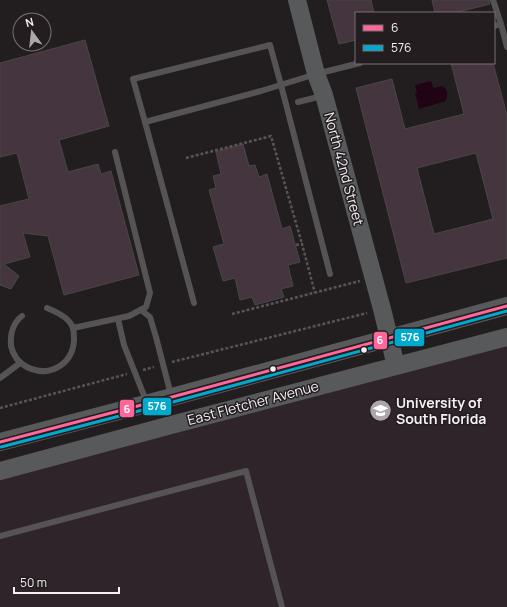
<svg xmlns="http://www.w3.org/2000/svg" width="507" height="607" font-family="Manrope,sans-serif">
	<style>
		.built { fill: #2f2429 }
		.water { fill: #200314 }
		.building { fill: #45353e; stroke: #494648; fill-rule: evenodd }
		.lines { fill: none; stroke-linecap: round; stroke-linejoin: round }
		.path { stroke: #575456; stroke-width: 2.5; stroke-dasharray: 3 2; stroke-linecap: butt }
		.lane { stroke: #565354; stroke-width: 6 }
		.secondary { stroke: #58595b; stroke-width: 18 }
		.bus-1-casing { stroke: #231d20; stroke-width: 6 }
		.bus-2-casing { stroke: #231d20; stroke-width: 6 }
		.bus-1 { stroke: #f69; stroke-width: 3 }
		.bus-2 { stroke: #00a9ce; stroke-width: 3 }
		.bus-dot { fill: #f5f0f3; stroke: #231d20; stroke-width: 1.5 }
		.labels { text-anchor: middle; stroke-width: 3; stroke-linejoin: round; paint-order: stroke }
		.street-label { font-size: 14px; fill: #f5f0f3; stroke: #231d20 }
		.poi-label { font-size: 14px; font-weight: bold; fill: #f5f0f3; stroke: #231d20; text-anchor: start }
		.line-badge { stroke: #231d20; stroke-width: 1.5 }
		.badge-label { font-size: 11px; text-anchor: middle; font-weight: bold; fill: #fff }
	</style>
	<rect width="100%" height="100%" fill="#221e20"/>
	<path class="built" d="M507 344V607H0V479Z"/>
	<path class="water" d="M431 81 433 87 434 88 442 86C448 89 448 95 446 101L419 109 415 93 417 92 415 85Z"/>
	<g class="building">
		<path d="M327 0H371L374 13H356V40L339 44Z"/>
		<path d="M432 0H489L490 4 454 13H435Z"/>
		<path d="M85 40 109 126 59 140 68 172 98 164 101 174 111 171 139 275 64 295 48 236 23 233 30 257 4 264 19 276 11 289 0 285V206L29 199 17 153 0 157V63Z"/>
		<path d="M451 63H493L507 115V258L406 283 356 88 392 79 405 129 464 114ZM476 153 493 219 434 234 417 168Z"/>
		<path d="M243 144 249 166 255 165 259 177 267 174 282 229 290 226 300 262 288 265 293 286 281 289 284 297 255 305 252 297 240 300 235 278 223 281 213 247 224 244 209 190 216 188 213 176 221 174 216 152Z"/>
	</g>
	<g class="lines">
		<g class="path">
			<path d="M186 158 271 136 302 244"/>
			<path d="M296 245 302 244 315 293"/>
			<path d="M232 314 360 281"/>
			<path d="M172 362 367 313"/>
			<path d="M143 370 154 367"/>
			<path d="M0 408 127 374"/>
		</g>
		<g class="lane">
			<path d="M493 0 501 24 494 26"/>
			<path d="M501 24 507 47"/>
			<path d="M298 102 322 96"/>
			<path d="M145 122 133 79 270 45 281 85 330 274"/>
			<path d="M194 303 145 122 261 91 316 74 360 63"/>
			<path d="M141 310 150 317 156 337 171 395"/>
			<path d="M22 316C13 323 10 334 11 346 13 355 19 363 27 367 49 378 72 365 74 341 74 337 74 332 73 328 70 318 57 312 47 308"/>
			<path d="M118 319 124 345 147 403"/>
			<path d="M73 328 129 316 146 307 150 293 115 152"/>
			<path d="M0 378 20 363"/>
			<path d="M0 536 246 471 282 607"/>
		</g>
		<g class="secondary">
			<path d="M297 0 316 74 324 95 382 309 396 366"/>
			<path d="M0 442 172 397 507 306"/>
			<path d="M0 471 171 425 507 337"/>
		</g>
		<defs>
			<path id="bus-1" d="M0 442 172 397 507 306"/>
			<path id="bus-2" d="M1 447 173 402 507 311"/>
		</defs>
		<use href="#bus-1" class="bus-1-casing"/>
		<use href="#bus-2" class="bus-2-casing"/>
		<use href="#bus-1" class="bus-1"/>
		<use href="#bus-2" class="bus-2"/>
	</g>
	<defs>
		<symbol id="university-disc" viewBox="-11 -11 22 22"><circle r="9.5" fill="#aba6a9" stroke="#231d20"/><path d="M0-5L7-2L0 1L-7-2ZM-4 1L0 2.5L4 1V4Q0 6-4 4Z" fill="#fff"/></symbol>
	</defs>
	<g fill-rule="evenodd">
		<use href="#university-disc" x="368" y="398" width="25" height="25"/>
	</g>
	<g class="bus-dot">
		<circle cx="364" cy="350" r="3.5"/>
		<circle cx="273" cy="369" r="3.5"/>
	</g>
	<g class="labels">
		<g class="street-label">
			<text transform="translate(344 169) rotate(75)" y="5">North 42nd Street</text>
			<text transform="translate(253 403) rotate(-15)" y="5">East Fletcher Avenue</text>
		</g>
		<g class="poi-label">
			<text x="396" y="408">University of<tspan x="396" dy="16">South Florida</tspan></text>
		</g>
	</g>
	<g class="line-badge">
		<rect x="394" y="328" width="31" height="19" rx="4" fill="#00a9ce"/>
		<rect x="373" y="331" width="15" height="19" rx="4" fill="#f69"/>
		<rect x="142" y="397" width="30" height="19" rx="4" fill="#00a9ce"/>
		<rect x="119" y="399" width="16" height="19" rx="4" fill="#f69"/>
	</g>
	<g class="badge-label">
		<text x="410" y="341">576</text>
		<text x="380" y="344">6</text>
		<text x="157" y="410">576</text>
		<text x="127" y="413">6</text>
	</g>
	<rect x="355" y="12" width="140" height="52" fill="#231d20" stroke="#777174"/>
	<rect x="363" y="25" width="20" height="6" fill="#ff6699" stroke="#777174"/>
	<text x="391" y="32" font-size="12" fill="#f5f0f3">6</text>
	<rect x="363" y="45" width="20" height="6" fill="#00a9ce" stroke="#777174"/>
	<text x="391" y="52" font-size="12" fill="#f5f0f3">576</text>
	<g transform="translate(32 32) rotate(345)"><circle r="19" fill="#231d20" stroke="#777174"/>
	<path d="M0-3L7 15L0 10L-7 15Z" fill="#aba6a9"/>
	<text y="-6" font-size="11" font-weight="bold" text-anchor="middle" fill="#f5f0f3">N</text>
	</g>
	<path d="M14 587v6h105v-6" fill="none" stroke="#f5f0f3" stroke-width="2"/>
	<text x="20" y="587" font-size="12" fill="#f5f0f3" stroke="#231d20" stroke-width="3" paint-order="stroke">50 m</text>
</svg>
